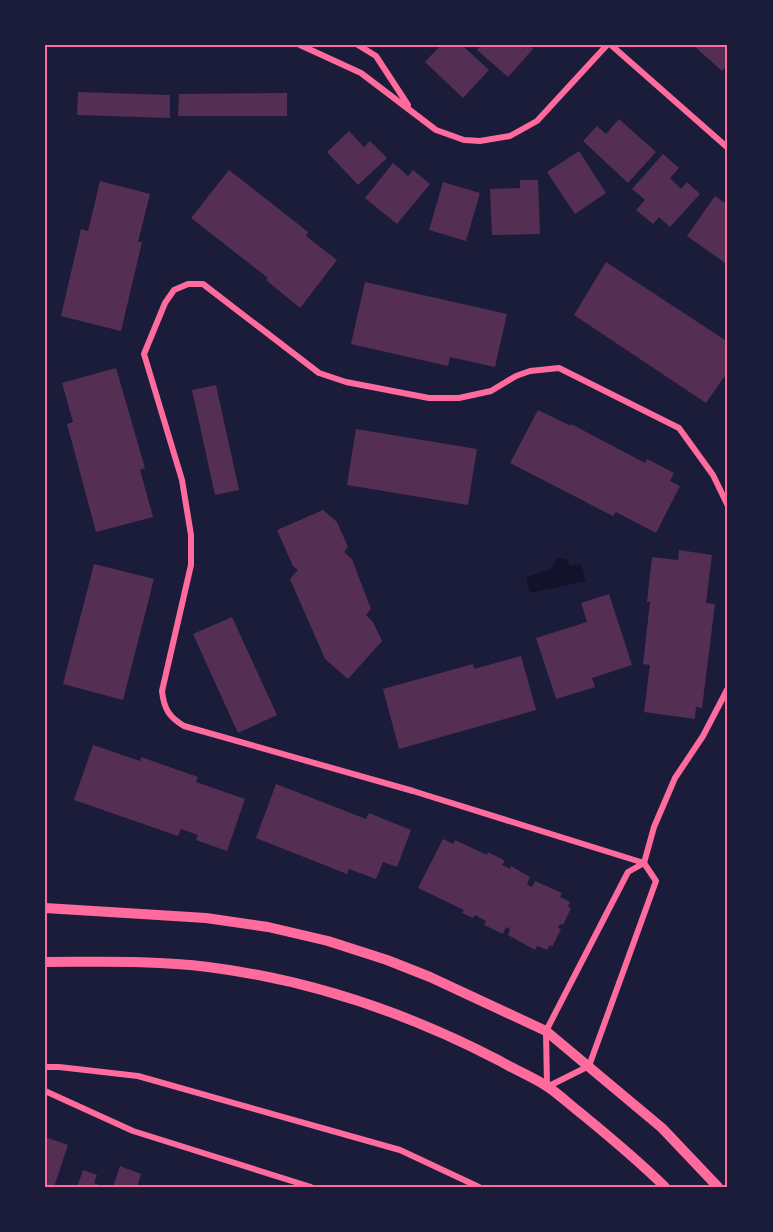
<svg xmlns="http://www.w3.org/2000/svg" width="773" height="1232" font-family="'Open Sans',sans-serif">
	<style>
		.water { fill: #12122b }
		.building { fill: #542f53 }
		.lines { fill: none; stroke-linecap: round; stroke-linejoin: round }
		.minor { stroke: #ff6b9d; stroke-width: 6 }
		.tertiary { stroke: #ff6b9d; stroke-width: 10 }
		.neatline { fill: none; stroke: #ff6b9d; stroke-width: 2 }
	</style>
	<rect width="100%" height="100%" fill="#1b1b3a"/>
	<path class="water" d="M565 558 570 566 581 564 586 581 530 593 526 577 552 569 556 559Z"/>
	<g class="building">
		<path d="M441 45H462L489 70 463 98 425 62Z"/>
		<path d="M481 45H529L533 49 508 77 477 50Z"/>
		<path d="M693 45H728V64L722 71Z"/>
		<path d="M78 92 170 95V118L77 115Z"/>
		<path d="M287 93V116H178L179 94Z"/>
		<path d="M619 119 656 152 628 183 583 141 597 126 606 134Z"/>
		<path d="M349 131 364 147 370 141 387 158 358 185 327 152Z"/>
		<path d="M579 151 606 193 575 214 547 172Z"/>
		<path d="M663 154 679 168 670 178 681 189 687 182 700 194 670 227 659 217 653 224 636 210 645 200 632 189Z"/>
		<path d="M393 163 408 176 413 170 430 184 397 224 365 198Z"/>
		<path d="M229 170 308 232 306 236 337 260 300 308 266 280 268 278 191 218Z"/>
		<path d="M520 180H538L540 234 492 235 490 189 520 188Z"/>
		<path d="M100 181 150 194 138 242H142L121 331 61 316 81 229 88 231Z"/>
		<path d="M443 182 480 193 466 241 429 230Z"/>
		<path d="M715 196 728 205V259L725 263 687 236Z"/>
		<path d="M606 262 728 342V379L724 377 706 403 574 315Z"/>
		<path d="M365 282 507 314 495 367 450 357 448 366 351 344Z"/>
		<path d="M116 368 145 468 140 470 153 517 96 532 67 424 73 422 62 383Z"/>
		<path d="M216 385 239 490 215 495 192 390Z"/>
		<path d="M538 410 571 426V424L645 463 647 459 674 473 670 481 680 486 656 533 616 512 613 516 510 463Z"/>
		<path d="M356 429 477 449 468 505 347 485Z"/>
		<path d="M323 510 337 522 348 547 344 552 352 559 371 609 366 615 373 622 382 641 348 679 325 659 290 579 298 570 293 566 277 530Z"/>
		<path d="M679 550 712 555 706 603 715 604 702 708 696 707 695 719 644 712 650 665 643 664 650 602H647L652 557 678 560Z"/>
		<path d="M94 564 154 579 123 700 63 684Z"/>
		<path d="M609 594 632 665 592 678 595 687 556 699 536 638 587 622 581 603Z"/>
		<path d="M232 617 277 715 238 733 193 634Z"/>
		<path d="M521 656 536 710 399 749 383 689 473 664 474 669Z"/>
		<path d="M93 745 140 761 141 757 198 777 196 782 245 799 227 851 196 840 198 835 181 829 178 836 74 800Z"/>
		<path d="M276 784 366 819 369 813 411 830 397 867 383 862 376 879 349 869 347 874 256 838Z"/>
		<path d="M443 839 453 844 455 840 487 855 488 852 505 861 502 865 510 869 511 866 530 877 527 884 532 887 535 881 562 893 560 897 570 902 568 907 571 908 563 925 560 924 558 928 561 929 552 947 550 945 547 950 537 946 535 950 508 935 510 929 506 927 503 934 484 925 486 921 475 915 473 918 462 913 464 910 418 888Z"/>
		<path d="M45 1137 68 1145 54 1187H45Z"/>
		<path d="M120 1166 141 1174 137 1187H113Z"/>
		<path d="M83 1170 97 1175 94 1183 104 1187H77Z"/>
	</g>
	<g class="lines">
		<g class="minor">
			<path d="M300 45 361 73 436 130 464 140 480 141 510 136 537 121 607 45"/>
			<path d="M358 45 376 56 408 105"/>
			<path d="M611 45 728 148"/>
			<path d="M728 506 713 475 679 428 559 368 530 371 516 376 491 391 459 398H429L346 382 319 373 203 284H188L174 290 165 303 144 354 182 480 191 535V565L162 691C164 709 169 717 184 726L413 791 644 863 654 827 675 778 703 736 728 688"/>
			<path d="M644 863 656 881 589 1066 547 1087 546 1031 628 872Z"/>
			<path d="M45 1067H59L138 1076 400 1150 479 1187"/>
			<path d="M45 1091 133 1131 311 1187"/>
		</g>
		<g class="tertiary">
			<path d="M45 908 206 918 268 927 328 941 387 960 430 977 546 1031 662 1128 718 1187"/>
			<path d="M45 962C99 962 154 960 208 967 311 980 408 1013 500 1061 515 1070 533 1077 548 1087 560 1095 571 1106 583 1115 611 1138 639 1161 665 1187"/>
		</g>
	</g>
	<rect width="773" height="1232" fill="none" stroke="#1b1b3a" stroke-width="93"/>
	<rect x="46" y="46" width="680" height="1140" class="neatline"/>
</svg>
